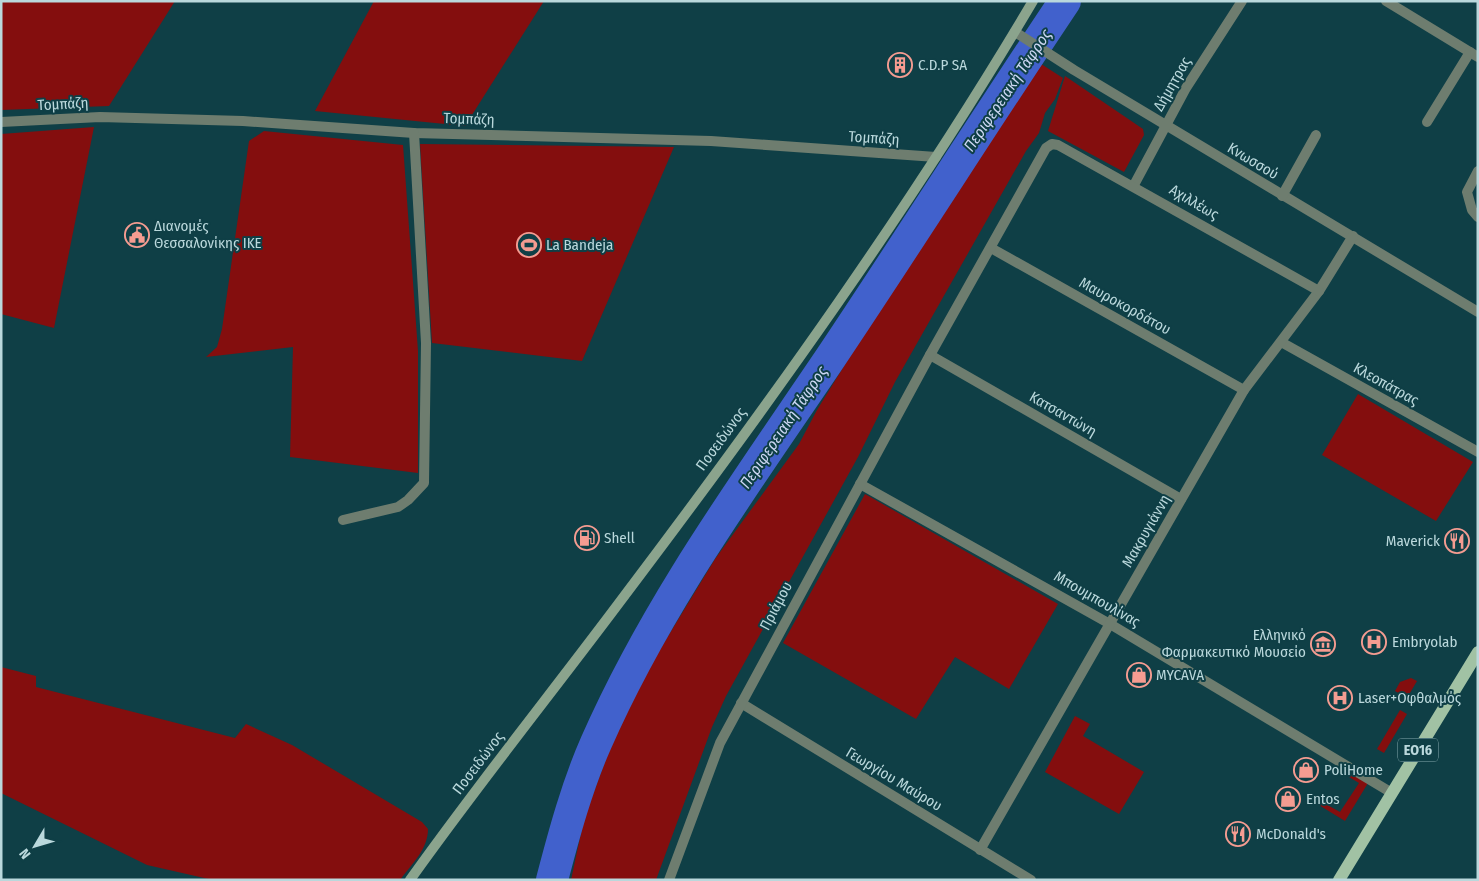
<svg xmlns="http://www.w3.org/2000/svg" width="1479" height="881" font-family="'Fira Sans Condensed',sans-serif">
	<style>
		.green { fill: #840e0e }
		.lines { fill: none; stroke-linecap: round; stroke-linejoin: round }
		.river { stroke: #4161cc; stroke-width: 32 }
		.street { stroke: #6e7d6f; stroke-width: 10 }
		.secondary { stroke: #8ba48d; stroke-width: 10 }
		.primary { stroke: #a1c2a4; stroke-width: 12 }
		.labels { text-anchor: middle; stroke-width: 4; stroke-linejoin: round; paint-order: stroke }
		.shield { fill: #0f3f46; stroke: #87aaaf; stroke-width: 1 }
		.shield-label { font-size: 14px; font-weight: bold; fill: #bad8dc }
		.poi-label { font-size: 15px; fill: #bad8dc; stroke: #0f3f46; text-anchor: start }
		.street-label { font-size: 15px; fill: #bad8dc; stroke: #0f3f46 }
		.water-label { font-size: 16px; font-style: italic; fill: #ccd7f3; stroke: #0f3f46 }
	</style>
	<rect width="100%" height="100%" fill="#0f3f46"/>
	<g class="green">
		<path d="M1 1H175L109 106 1 110Z"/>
		<path d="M374 1H544L465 126 315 111Z"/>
		<path d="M1038 62 1063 78 1055 99 1045 113 1039 133 1026 151 895 382 858 457 726 696 712 727 656 880H571L584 819 610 748 645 674 715 559 799 444 817 410 903 270Z"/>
		<path d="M1065 76 1143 129 1144 135 1124 172 1048 131Z"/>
		<path d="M94 127 54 328 1 314V134Z"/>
		<path d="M264 131 403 145 418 351V473L290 457 293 347 206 357 217 347 222 329 249 141Z"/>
		<path d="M420 144 674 147 582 361 432 343Z"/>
		<path d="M1358 394 1473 462 1436 521 1322 455Z"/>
		<path d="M865 494 1058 604 1009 689 955 657 916 719 783 643Z"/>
		<path d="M1 667 36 676V687L235 738 246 724 292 745 422 822 428 829C428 849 412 864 400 880H213L147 865 1 793Z"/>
		<path d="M1411 678 1417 681 1407 698 1395 691 1400 682Z"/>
		<path d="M1400 710 1407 714 1384 753 1377 749Z"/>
		<path d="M1075 716 1090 724 1083 736 1144 772 1119 814 1045 772Z"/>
		<path d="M1346 771 1368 783 1345 821 1309 799 1311 796 1340 812 1359 783 1344 774Z"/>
	</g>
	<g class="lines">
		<path class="river" d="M552 880C564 834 577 786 596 743 657 604 746 483 831 357 910 239 986 119 1065 1"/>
		<g class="street">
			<path d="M1386 1 1478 57"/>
			<path d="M1015 32 1074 70 1478 312"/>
			<path d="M1 122 100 117 243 121 414 133 711 141 936 157"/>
			<path d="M1427 122 1470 52"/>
			<path d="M1478 171 1467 192 1472 210 1478 217"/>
			<path d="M1134 185 1186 88 1242 1"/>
			<path d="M1282 196 1316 135"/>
			<path d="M991 248 1244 390"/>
			<path d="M1281 342 1478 452"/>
			<path d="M930 355 1181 499"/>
			<path d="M860 484 1110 624 1392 793"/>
			<path d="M343 520 398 507 408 500 424 483 426 343 414 133"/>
			<path d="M741 703 1031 880"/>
			<path d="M980 850 1244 390 1319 291 1353 236"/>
			<path d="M669 880 720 743 930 355 1046 148 1052 144 1058 145 1319 291"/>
		</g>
		<path class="secondary" d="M410 880C479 783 554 690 625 595 770 403 911 207 1033 1"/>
		<path class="primary" d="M1339 880 1478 652"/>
	</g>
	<defs>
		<symbol id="building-ring" viewBox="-11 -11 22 22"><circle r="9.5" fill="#0f3f46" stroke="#f59c91" stroke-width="1.5"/><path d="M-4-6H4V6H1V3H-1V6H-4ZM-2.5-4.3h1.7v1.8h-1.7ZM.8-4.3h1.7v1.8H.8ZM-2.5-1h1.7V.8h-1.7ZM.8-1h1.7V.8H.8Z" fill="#f59c91"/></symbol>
		<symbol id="civic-ring" viewBox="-11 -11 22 22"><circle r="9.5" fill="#0f3f46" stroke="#f59c91" stroke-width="1.5"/><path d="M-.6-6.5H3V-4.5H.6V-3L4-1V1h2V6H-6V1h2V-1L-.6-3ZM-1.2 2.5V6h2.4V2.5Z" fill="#f59c91"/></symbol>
		<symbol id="stadium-ring" viewBox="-11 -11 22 22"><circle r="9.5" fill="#0f3f46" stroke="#f59c91" stroke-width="1.5"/><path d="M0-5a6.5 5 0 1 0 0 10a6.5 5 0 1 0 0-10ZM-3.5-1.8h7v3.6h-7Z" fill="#f59c91"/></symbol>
		<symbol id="fuel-ring" viewBox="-11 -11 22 22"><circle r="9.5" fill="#0f3f46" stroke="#f59c91" stroke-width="1.5"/><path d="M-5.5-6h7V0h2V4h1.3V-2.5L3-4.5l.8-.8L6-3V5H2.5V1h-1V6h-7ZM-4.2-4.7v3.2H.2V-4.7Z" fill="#f59c91"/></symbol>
		<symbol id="restaurant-ring" viewBox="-11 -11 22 22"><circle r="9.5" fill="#0f3f46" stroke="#f59c91" stroke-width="1.5"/><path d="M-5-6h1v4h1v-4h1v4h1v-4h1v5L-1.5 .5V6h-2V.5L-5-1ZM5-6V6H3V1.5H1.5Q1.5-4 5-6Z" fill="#f59c91"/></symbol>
		<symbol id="hospital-ring" viewBox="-11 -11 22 22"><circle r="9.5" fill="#0f3f46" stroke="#f59c91" stroke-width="1.5"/><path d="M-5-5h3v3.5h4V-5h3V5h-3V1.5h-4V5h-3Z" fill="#f59c91"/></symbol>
		<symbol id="museum-ring" viewBox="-11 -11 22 22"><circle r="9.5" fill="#0f3f46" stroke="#f59c91" stroke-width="1.5"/><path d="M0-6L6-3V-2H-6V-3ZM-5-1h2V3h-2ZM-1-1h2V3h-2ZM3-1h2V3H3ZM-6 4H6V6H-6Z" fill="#f59c91"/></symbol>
		<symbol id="shop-ring" viewBox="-11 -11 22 22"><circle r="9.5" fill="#0f3f46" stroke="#f59c91" stroke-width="1.5"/><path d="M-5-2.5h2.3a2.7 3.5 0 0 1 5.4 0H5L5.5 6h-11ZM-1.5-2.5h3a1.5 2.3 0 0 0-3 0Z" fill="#f59c91"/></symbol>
	</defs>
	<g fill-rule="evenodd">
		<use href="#building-ring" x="886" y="51" width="28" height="28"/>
		<use href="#civic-ring" x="123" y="221" width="28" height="28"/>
		<use href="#stadium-ring" x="515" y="231" width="28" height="28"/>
		<use href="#fuel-ring" x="573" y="524" width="28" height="28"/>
		<use href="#restaurant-ring" x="1443" y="527" width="28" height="28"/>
		<use href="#hospital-ring" x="1360" y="628" width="28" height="28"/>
		<use href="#museum-ring" x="1309" y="630" width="28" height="28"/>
		<use href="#shop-ring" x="1125" y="661" width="28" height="28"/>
		<use href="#hospital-ring" x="1326" y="684" width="28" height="28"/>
		<use href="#shop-ring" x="1292" y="756" width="28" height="28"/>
		<use href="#shop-ring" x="1274" y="785" width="28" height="28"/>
		<use href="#restaurant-ring" x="1224" y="820" width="28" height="28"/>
	</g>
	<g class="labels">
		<rect class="shield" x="1398" y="738.5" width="40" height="23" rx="4"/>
		<g class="shield-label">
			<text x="1418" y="755">ΕΟ16</text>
		</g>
		<g class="poi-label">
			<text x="918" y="70">C.D.P SA</text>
			<text x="154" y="231">Διανομές<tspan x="154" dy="17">Θεσσαλονίκης ΙΚΕ</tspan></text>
			<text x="546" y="250">La Bandeja</text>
			<text x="604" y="543">Shell</text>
			<text x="1440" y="546" text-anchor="end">Maverick</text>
			<text x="1306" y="640" text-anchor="end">Ελληνικό<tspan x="1306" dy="17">Φαρμακευτικό Μουσείο</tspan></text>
			<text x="1392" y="647">Embryolab</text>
			<text x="1156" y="680">MYCAVA</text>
			<text x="1358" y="703">Laser+Οφθαλμός</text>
			<text x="1324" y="775">PoliHome</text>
			<text x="1306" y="804">Entos</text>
			<text x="1256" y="839">McDonald's</text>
		</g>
		<g class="street-label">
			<text transform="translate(1172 84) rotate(-60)" y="5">Δήμητρας</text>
			<text transform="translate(63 104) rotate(-3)" y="5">Τομπάζη</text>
			<text transform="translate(469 119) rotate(2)" y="5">Τομπάζη</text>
			<text transform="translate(874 138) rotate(4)" y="5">Τομπάζη</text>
			<text transform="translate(1253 161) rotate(31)" y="5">Κνωσσού</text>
			<text transform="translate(1194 202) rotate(30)" y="5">Αχιλλέως</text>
			<text transform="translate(1125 306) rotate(29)" y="5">Μαυροκορδάτου</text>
			<text transform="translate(1386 384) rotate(29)" y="5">Κλεοπάτρας</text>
			<text transform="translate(1063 414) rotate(30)" y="5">Κατσαντώνη</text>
			<text transform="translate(721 439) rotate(-54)" y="5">Ποσειδώνος</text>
			<text transform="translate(1146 531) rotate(-60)" y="5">Μακρυγιάννη</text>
			<text transform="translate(1097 599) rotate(30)" y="5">Μπουμπουλίνας</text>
			<text transform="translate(776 606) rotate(-62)" y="5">Πριάμου</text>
			<text transform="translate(478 763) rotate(-53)" y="5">Ποσειδώνος</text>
			<text transform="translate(894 779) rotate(31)" y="5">Γεωργίου Μαύρου</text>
		</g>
		<g class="water-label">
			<text transform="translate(1007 90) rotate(-56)" y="6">Περιφερειακή Τάφρος</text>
			<text transform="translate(783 427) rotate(-56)" y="6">Περιφερειακή Τάφρος</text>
		</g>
	</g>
	<rect width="1479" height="881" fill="none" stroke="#bad8dc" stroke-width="5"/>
	<g transform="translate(35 846) rotate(232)" stroke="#0f3f46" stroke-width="4" paint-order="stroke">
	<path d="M0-4L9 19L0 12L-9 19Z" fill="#bad8dc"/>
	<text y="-8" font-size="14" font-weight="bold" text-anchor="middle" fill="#bad8dc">N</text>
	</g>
</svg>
